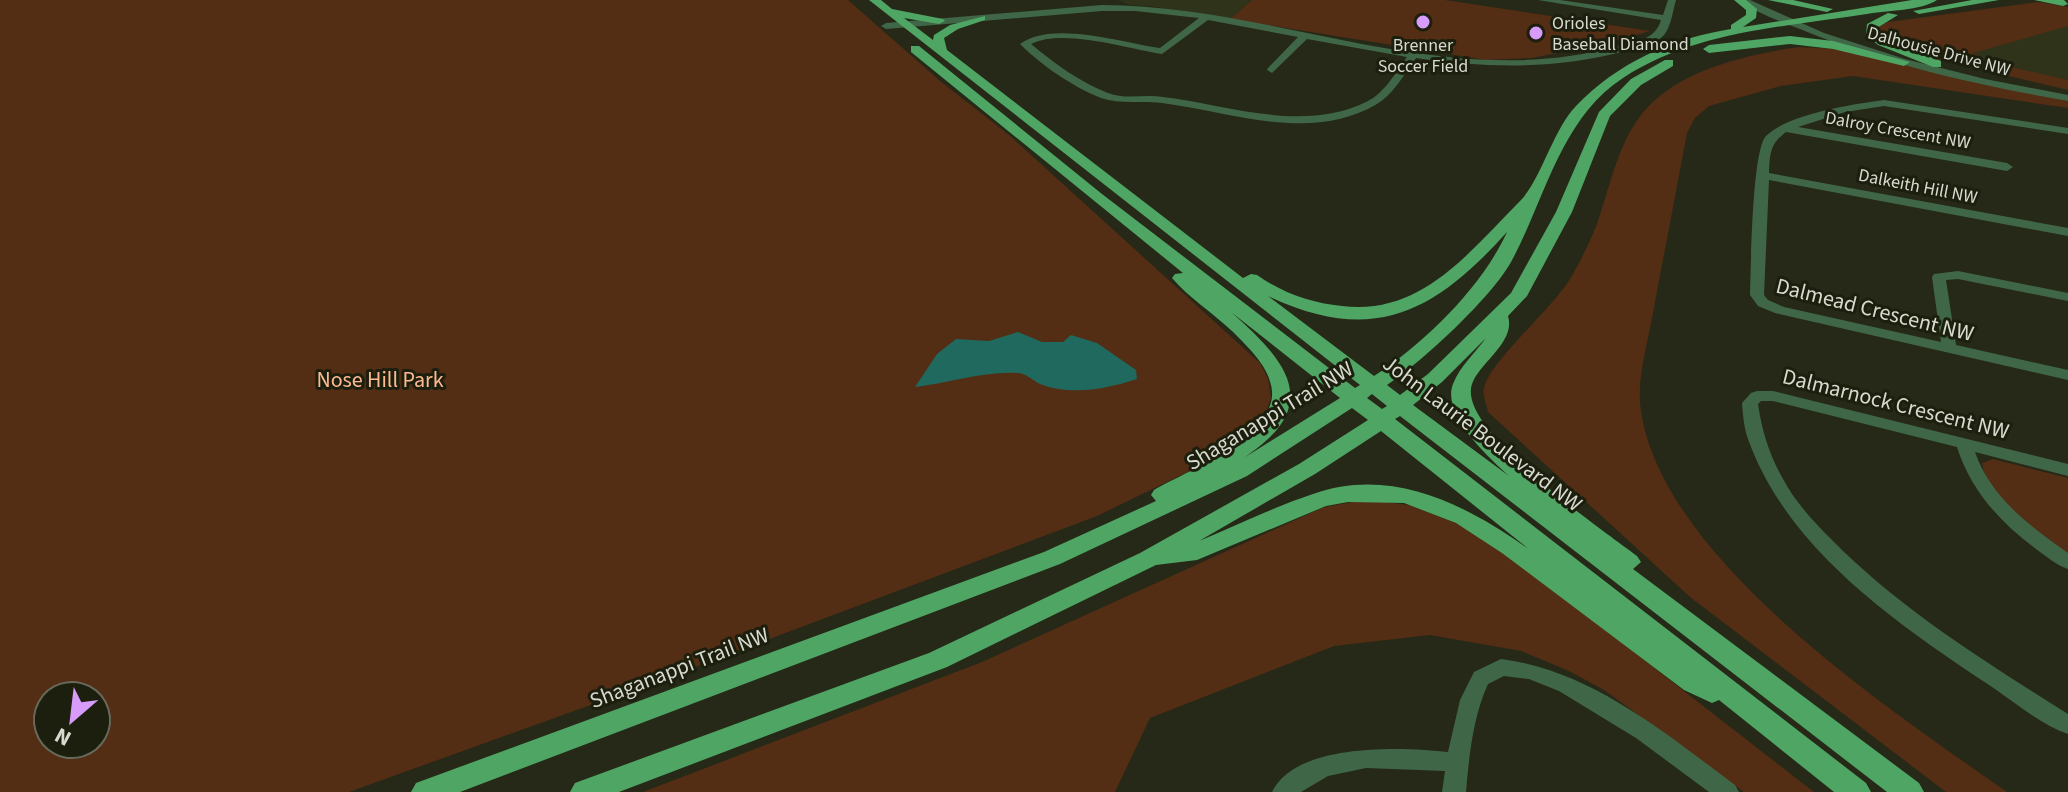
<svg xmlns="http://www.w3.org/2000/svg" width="2068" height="792" font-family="'Source Sans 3',sans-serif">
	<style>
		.built { fill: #2f331a }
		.green { fill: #532d14; fill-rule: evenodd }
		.water { fill: #20695f }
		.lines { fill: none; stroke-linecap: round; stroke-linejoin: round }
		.minor { fill: #3f6747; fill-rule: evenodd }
		.major { fill: #4fa564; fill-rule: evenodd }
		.poi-dot { fill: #d79bf9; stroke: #1c1f0d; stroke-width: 3 }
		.labels { text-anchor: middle; stroke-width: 6; stroke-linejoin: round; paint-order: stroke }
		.far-poi-label { font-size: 18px; fill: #d7dace; stroke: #1c1f0d; text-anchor: start }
		.far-street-label { font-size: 18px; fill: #d7dace; stroke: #1c1f0d }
		.street-label { font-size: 22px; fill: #d7dace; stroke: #1c1f0d }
		.park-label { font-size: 22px; fill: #ffb991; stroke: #1c1f0d }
	</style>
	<rect width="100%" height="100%" fill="#262917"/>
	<g class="built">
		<path d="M1118 0H1252L1230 19 1151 6 1129 5Z"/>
		<path d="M2068 23V84L1945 54Z"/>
	</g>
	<g class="green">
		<path d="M0 0H848L939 80 1009 135 1260 363 1268 379 1271 397 1267 410 1259 420 1202 465 1097 516 671 676 349 792H0ZM48 696H96V744H48Z"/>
		<path d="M1252 0H1445L1650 31 1613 42 1532 58 1486 60 1230 19Z"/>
		<path d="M2038 2 2068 7V26L1973 53 1979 55 1976 58 1985 61 2068 80V90L1924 56 1902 49 1875 33V28L1888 22Z"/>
		<path d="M1798 47 1838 49 2068 101V108L1853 76 1781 86 1709 106 1695 118 1687 133C1676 193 1664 253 1653 313 1648 341 1638 375 1640 403 1655 556 1891 710 2007 792H1946L1690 597 1488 412C1487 405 1482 395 1484 388 1490 361 1552 309 1570 279 1580 262 1590 242 1597 224 1613 178 1620 127 1661 95 1698 66 1753 54 1798 47Z"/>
		<path d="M1993 459 2068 478V554C2041 534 1986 498 1982 463Z"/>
		<path d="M1365 500 1410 505 1480 533 1814 792H1744L1604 690 1569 671 1521 651 1430 635 1334 646 1150 718 1115 792H643L982 662 1324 507Z"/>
	</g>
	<path class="water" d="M1018 332 1042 342H1063L1071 335 1097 343 1136 370 1137 379C1106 389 1071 396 1040 384 1032 380 1027 374 1018 373 983 371 950 383 915 387L937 354 956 339 989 341Z"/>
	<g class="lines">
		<g class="minor">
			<path d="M1538 0H1560L1663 15 1668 0H1676C1673 10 1671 27 1664 35 1655 45 1637 47 1625 51 1555 70 1487 68 1416 58 1404 74 1394 94 1377 104 1311 143 1231 112 1162 103 1141 100 1121 105 1101 98 1073 87 1041 65 1020 44 1053 20 1122 43 1160 48L1199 18 1135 11H1102L886 29 881 26 886 23 1102 5C1275 5 1445 94 1618 46 1637 41 1655 40 1661 20ZM1208 20 1298 37 1268 68 1267 70 1272 73 1307 39 1407 57C1395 73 1385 93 1366 102 1302 133 1229 105 1163 97 1145 94 1125 100 1108 93 1081 83 1054 63 1031 44 1064 28 1127 49 1162 54Z"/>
			<path d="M1739 0H1750L1824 33 1905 59 1985 79 2068 95V101C1977 85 1886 65 1800 29 1780 21 1756 13 1739 0Z"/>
			<path d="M1884 100 2068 128V134L1884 106 1845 112 1798 127 2007 163 2013 167 2007 171 1786 132C1770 144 1770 153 1769 173L2068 228V236L1769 180 1764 295 1768 300 1784 307 1941 342 1932 277 1934 274 1958 271 2068 293V301L1958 279 1946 280 1956 345 2068 370V380L1775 313 1758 306 1750 295C1751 268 1752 150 1766 136 1788 114 1854 104 1884 100Z"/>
			<path d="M1757 391H1773L2068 464V476L1975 452C1991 498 2030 526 2068 553V569C2056 565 2046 556 2036 549 2000 522 1971 491 1957 447L1773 401H1761L1758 404C1762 431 1769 454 1783 479 1795 502 1814 522 1832 540 1901 610 1986 662 2068 714V734C2039 724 2011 699 1986 683 1893 621 1787 548 1748 439 1744 428 1743 415 1742 403L1751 393Z"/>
			<path d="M1501 659C1590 670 1665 733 1735 785L1739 792H1709L1636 738 1559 691 1529 679 1504 676 1488 684C1473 717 1469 756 1466 792H1442L1445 771 1366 768 1328 776 1301 792H1272C1296 742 1403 747 1448 752L1460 700 1474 672Z"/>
		</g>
		<g class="major">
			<path d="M869 0H881L892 9 943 19 945 21 939 24 904 18 933 40 934 35 950 25 985 16V20L958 29 944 38 947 50 1243 278 1251 274 1257 275C1283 293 1311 303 1342 306 1422 316 1470 251 1521 200 1541 179 1554 128 1576 106 1617 63 1673 38 1731 29V25L1746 15V10L1734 0H1746L1757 9 1756 18 1743 27 1912 0H1937C1921 11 1887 10 1867 14 1784 27 1695 31 1623 78 1560 119 1545 200 1511 262 1491 298 1422 362 1387 385L1400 395 1428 374 1511 293 1556 212 1599 112 1631 79 1665 60H1673V66L1641 85 1610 116 1572 212 1527 296 1508 316C1516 342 1480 362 1472 384 1456 430 1603 530 1637 556L1641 562 1633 569 1919 783 1924 792H1887L1400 416 1395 419 1866 783 1871 792H1834L1719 700 1712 703 1684 690 1502 553 1456 523 1404 503 1348 502 1326 506 1197 560 1156 565 947 667 619 792H570L575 783 929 653 1140 553 1299 464 1368 420 1352 408 1247 476 1060 564 460 792H411L416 783 1044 552 1156 501 1151 495 1154 490C1186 472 1275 436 1272 392 1271 368 1248 347 1232 331 1213 313 1189 298 1172 278L1175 274 1183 273 911 52V46H919L1102 194 1355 388 1360 385ZM1507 232C1482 287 1425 343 1374 376L1268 296C1374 346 1435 312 1507 232ZM1231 312 1340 398 1242 459C1324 406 1289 363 1231 312ZM1486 338C1475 353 1460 366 1453 384 1441 414 1489 458 1509 476L1413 405 1442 382ZM1372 394 1387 406 1382 409 1367 398ZM1381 431 1530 550C1467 505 1392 466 1313 494 1274 507 1237 525 1199 541L1315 474Z"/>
			<path d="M1768 0H1793L1833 9 1827 12Z"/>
			<path d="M1972 0H1999L1919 14 1913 11Z"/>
			<path d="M2034 0H2064L2068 4 2063 6Z"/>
			<path d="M1888 13 1898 15 1877 28 1876 32 1886 39 1941 61V67H1933L1878 45 1866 35 1867 24Z"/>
			<path d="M1790 36 1833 41 1910 62 1904 66 1833 49 1790 44 1709 53 1703 49 1709 45Z"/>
		</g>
	</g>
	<g class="poi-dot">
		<circle cx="1423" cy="22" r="8"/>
		<circle cx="1536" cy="33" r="8"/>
	</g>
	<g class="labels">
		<g class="far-poi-label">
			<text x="1552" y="29">Orioles<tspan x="1552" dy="21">Baseball Diamond</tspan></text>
			<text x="1423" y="51" text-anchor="middle">Brenner<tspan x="1423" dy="21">Soccer Field</tspan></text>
		</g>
		<g class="far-street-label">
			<text transform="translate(1939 51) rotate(15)" y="6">Dalhousie Drive NW</text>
			<text transform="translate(1898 130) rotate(10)" y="6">Dalroy Crescent NW</text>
			<text transform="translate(1918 186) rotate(11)" y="6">Dalkeith Hill NW</text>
		</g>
		<g class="street-label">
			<text transform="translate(1875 309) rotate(14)" y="8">Dalmead Crescent NW</text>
			<text transform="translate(1896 403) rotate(14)" y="8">Dalmarnock Crescent NW</text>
			<text transform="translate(1269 415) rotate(-31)" y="8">Shaganappi Trail NW</text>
			<text transform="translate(1483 433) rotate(37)" y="8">John Laurie Boulevard NW</text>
			<text transform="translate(679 667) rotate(-21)" y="8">Shaganappi Trail NW</text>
		</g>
		<g class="park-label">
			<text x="380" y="387">Nose Hill Park</text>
		</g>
	</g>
	<g transform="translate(72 720) rotate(208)"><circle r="38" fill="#1c1f0d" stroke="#676a5a" stroke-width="2"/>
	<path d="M0-6L14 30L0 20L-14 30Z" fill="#d79bf9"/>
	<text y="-12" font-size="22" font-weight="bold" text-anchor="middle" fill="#d7dace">N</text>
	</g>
</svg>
